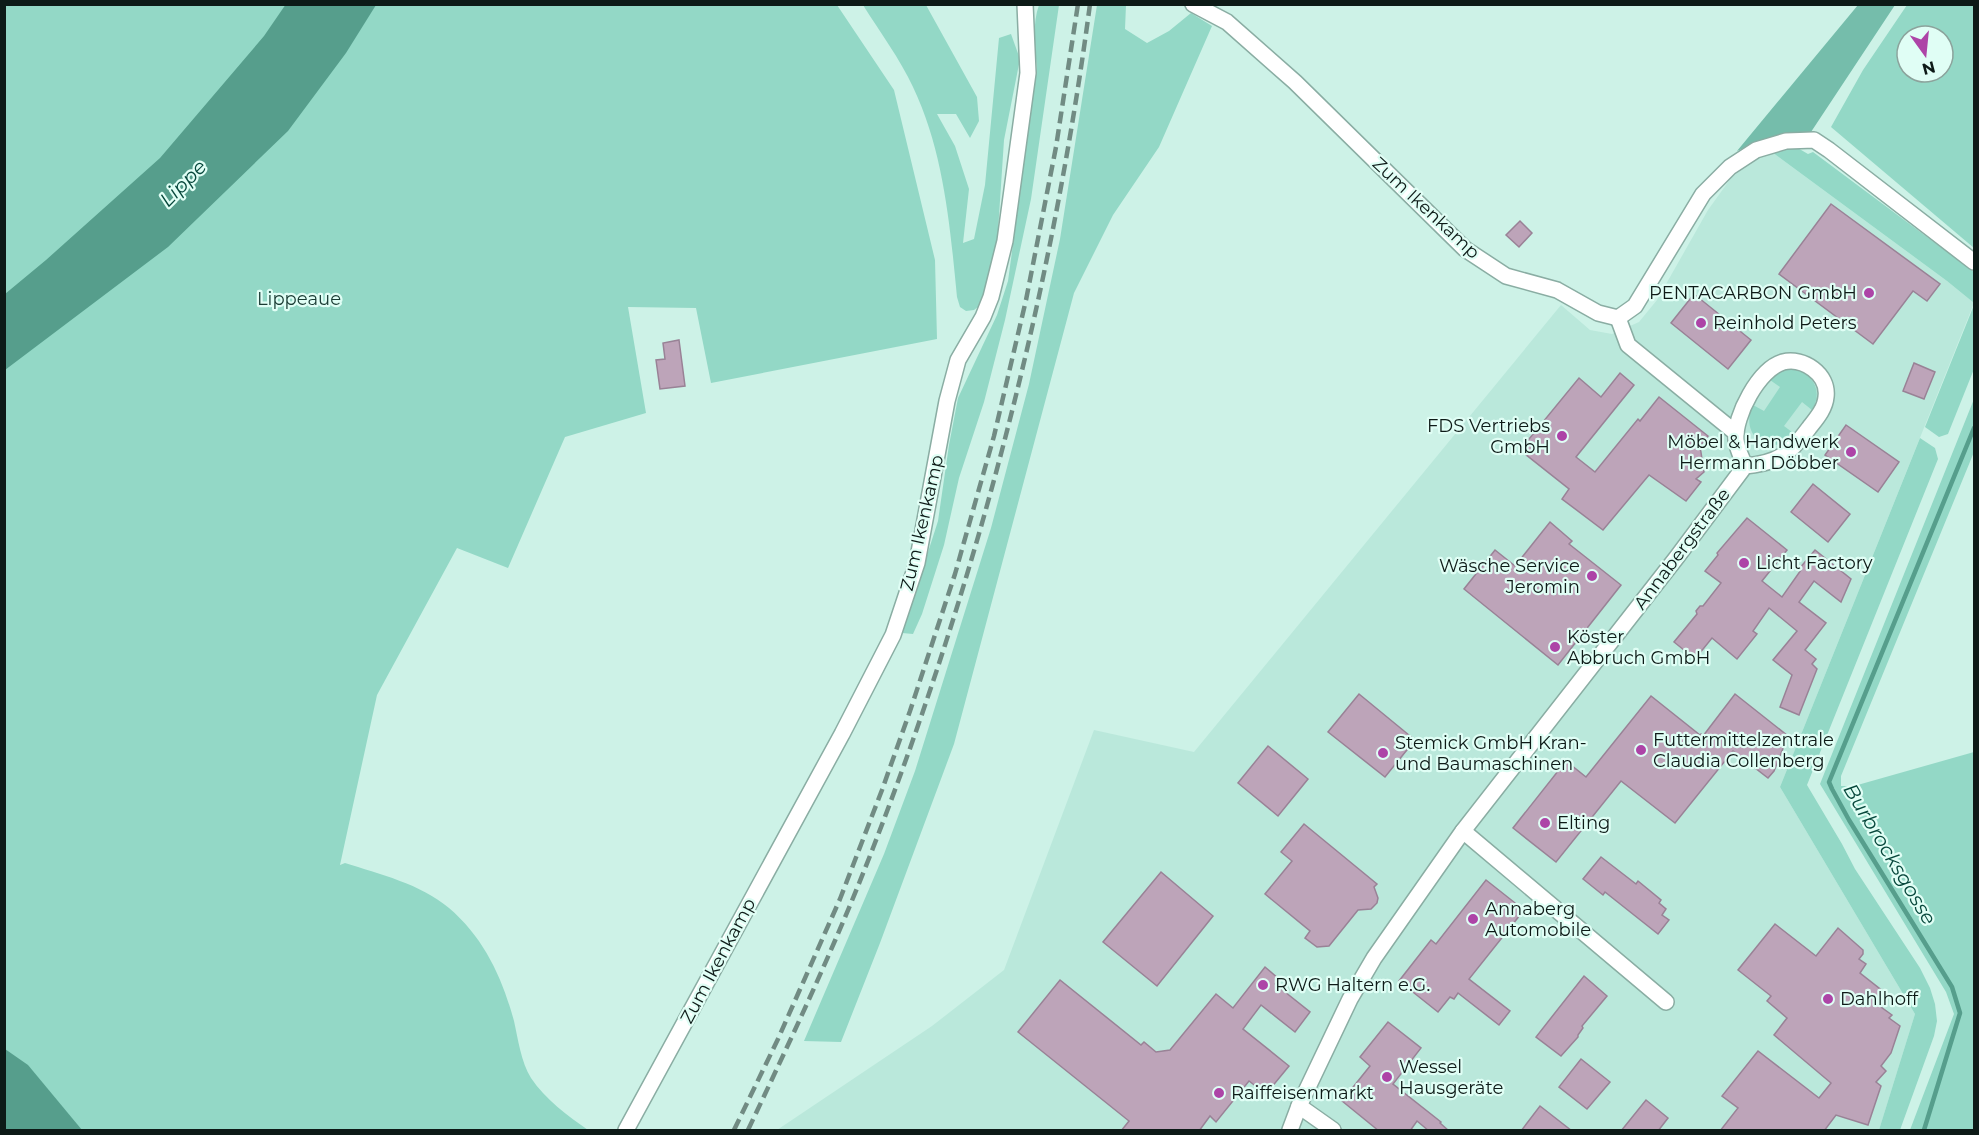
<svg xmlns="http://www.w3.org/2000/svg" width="1979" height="1135" font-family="Montserrat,sans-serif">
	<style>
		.built { fill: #bae8db }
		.green { fill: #93d8c6; fill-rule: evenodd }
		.forest { fill: #75bdab }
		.water { fill: #569e8c }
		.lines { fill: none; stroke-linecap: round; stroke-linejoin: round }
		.stream { stroke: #569e8c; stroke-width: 4.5 }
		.building { fill: #bda4b9; stroke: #998296; stroke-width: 1.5 }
		.street-casing { stroke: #8aada3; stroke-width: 18 }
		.street { stroke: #fff; stroke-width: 15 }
		.rail { stroke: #718b83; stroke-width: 4.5; stroke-dasharray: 12 6; stroke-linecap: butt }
		.poi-dot { fill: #ad44a7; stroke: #e0fef5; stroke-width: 2 }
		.labels { text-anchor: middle; stroke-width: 4.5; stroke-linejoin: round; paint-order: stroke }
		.street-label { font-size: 18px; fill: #0d1a17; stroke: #e0fef5 }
		.poi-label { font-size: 18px; fill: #0d1a17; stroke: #e0fef5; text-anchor: start }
		.park-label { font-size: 18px; fill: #193b33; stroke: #e0fef5 }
		.water-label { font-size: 20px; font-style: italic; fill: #07483c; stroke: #e0fef5 }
	</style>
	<rect width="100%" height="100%" fill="#cdf2e7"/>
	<path class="built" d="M1772 152 1947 281 1974 303 1780 787 1915 1014 1879 1130H777L932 1026 1004 970 1094 730 1194 752 1561 305 1590 330 1612 334 1639 322 1657 300 1708 210 1731 178 1760 155Z"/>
	<g class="green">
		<path d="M5 5H837L894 90 935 260 937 339 711 383 696 308 628 307 646 413 565 437 508 568 457 548 377 695 340 865 345 863C379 874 421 884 449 908 484 938 502 977 514 1021 518 1039 521 1062 531 1078 545 1099 568 1116 588 1130H5Z"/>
		<path d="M863 5H926L977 97 979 121 970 138 956 114H937L955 146 969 189 963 243 974 239 985 185 999 38 1011 34 1020 59 1004 140 997 246 982 304 974 310 966 311 960 307 957 297C950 226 944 152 913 87 900 59 880 32 863 5Z"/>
		<path d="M1039 5H1059L1031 199 1005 320 984 402 959 478 944 545 922 614 913 634 902 633 938 521 949 445 958 398 997 315 1008 281 1037 68C1035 48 1032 24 1039 5Z"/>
		<path d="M1097 5H1126L1125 29 1147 43 1169 31 1191 13 1212 26 1159 147 1113 215 1074 293 954 744 880 943 841 1042 804 1041 884 854 915 771 991 528 1029 384 1060 239Z"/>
		<path d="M1907 5H1974V248L1831 127 1863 70ZM1907 36H1943V72H1907Z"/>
		<path d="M1796 147 1808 154 1813 152 1974 272V303L1947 281 1772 152Z"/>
		<path d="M1974 305V369L1948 434 1939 437 1925 427Z"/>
		<path d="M1792 368C1812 373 1824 390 1812 410L1802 402 1784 426 1796 435C1771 459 1738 436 1753 405L1764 411 1780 387 1770 380C1775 371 1783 370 1792 368Z"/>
		<path d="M1974 399V452L1841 776V786H1854L1974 752V1130H1910L1954 1014 1946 992 1820 784Z"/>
		<path d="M1920 438 1935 448 1938 459 1807 785 1842 844 1855 869 1920 968 1930 988 1935 1004 1937 1021 1934 1036 1900 1130H1879L1915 1014 1780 787Z"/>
	</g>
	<path class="forest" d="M1858 5H1895L1811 132 1806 134 1763 141 1737 151Z"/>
	<g class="water">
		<path d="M286 4 376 5 346 53 288 131 168 247 5 370V294L46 260 160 158 264 36Z"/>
		<path d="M5 1049 28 1065 82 1130H5Z"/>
	</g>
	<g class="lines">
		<path class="stream" d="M1924 1130 1960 1013 1952 987 1849 820 1832 789 1829 782 1974 428"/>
	</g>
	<g class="building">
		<path d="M1831 204 1940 284 1927 301 1913 291 1873 344 1779 274Z"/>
		<path d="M1520 221 1532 233 1519 247 1506 235Z"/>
		<path d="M1694 294 1751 340 1728 369 1671 323Z"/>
		<path d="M679 340 685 386 660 389 656 360 665 359 663 343Z"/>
		<path d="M1914 363 1935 372 1924 399 1903 391Z"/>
		<path d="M1620 373 1634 385 1576 457 1595 472 1638 419 1640 421 1659 397 1708 436 1700 446 1704 472 1696 479 1701 482 1686 501 1649 475 1603 530 1562 499 1569 489 1520 450 1579 378 1601 397Z"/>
		<path d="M1846 425 1899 462 1878 492 1825 455Z"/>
		<path d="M1813 484 1850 514 1828 542 1791 512Z"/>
		<path d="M1747 518 1787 550 1762 581 1782 597 1801 570 1799 569 1815 550 1851 579 1841 602 1814 581 1799 602 1826 623 1805 650 1816 659 1812 664 1817 669 1799 715 1780 707 1792 675 1773 660 1797 631 1769 608 1753 631 1757 634 1737 659 1712 638 1695 659 1674 642 1697 614 1696 611 1700 606H1703L1721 583 1705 571 1718 555 1717 553Z"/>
		<path d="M1550 522 1572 541 1569 544 1621 585 1558 665 1464 589 1495 550 1515 566Z"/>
		<path d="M1359 694 1415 740 1385 777 1328 732Z"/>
		<path d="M1735 694 1788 736 1774 771 1768 778 1733 751 1675 823 1621 781 1556 862 1513 828 1566 761 1586 777 1651 696 1700 735 1701 734 1703 736Z"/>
		<path d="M1268 746 1308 779 1278 816 1238 783Z"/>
		<path d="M1304 824 1377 884 1374 887 1378 898 1377 903 1371 909 1358 910 1329 946 1317 947 1305 938 1310 931 1265 894 1292 861 1281 852Z"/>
		<path d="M1601 857 1636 884 1638 881 1661 900 1659 903 1666 909 1662 915 1669 920 1658 934 1605 892 1603 895 1583 879Z"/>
		<path d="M1161 872 1213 916 1157 986 1103 942Z"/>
		<path d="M1486 880 1524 910 1469 979 1510 1011 1499 1025 1458 993 1454 999 1450 997 1438 1012 1399 981 1431 940 1436 944Z"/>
		<path d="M1775 924 1816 956 1838 928 1863 950V954L1859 959 1866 964 1860 973 1889 996 1881 1007 1892 1015 1889 1018 1900 1026 1891 1053 1881 1066 1886 1071 1876 1082 1881 1086 1868 1125 1836 1115 1824 1131H1720L1738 1108 1722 1096 1758 1051 1819 1098 1831 1083 1774 1035 1787 1018 1767 1001 1771 996 1738 970Z"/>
		<path d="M1265 967 1279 979 1275 984 1310 1012 1295 1032 1261 1005 1243 1029 1289 1066 1266 1094 1249 1081 1216 1122 1210 1116 1199 1131H1121L1129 1121 1018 1032 1060 980 1141 1045 1144 1042 1156 1052 1170 1050 1216 994 1233 1008Z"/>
		<path d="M1584 976 1607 996 1582 1026 1583 1028 1578 1035V1037L1561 1056 1536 1037Z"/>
		<path d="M1388 1022 1421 1048 1393 1084 1441 1122 1440 1123 1449 1131H1429L1417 1121 1410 1131H1379L1342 1101 1370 1066 1360 1057Z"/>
		<path d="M1581 1059 1610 1082 1587 1109 1559 1087Z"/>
		<path d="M1646 1100 1668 1118 1658 1131H1621Z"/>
		<path d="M1540 1106 1572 1131H1521Z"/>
	</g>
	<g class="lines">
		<defs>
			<g id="street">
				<path d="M1193 4 1227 22 1295 82 1465 249 1506 276 1557 290 1598 313 1618 318 1635 306 1703 194 1730 167 1756 150 1786 141 1814 140 1829 150 1974 262"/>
				<path d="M1618 318 1628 345 1736 433"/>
				<path d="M1463 831 1666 1002"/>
				<path d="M1299 1106 1333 1130"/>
				<path d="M626 1130 842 734 893 635 917 563 947 401 958 360 983 317 991 297 1005 241 1028 73 1025 4"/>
				<path d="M1290 1130 1299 1106 1350 999 1374 958 1463 831 1677 557 1745 466C1778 463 1790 454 1809 428 1816 419 1825 409 1826 397 1829 374 1803 357 1783 362 1759 369 1734 416 1736 440 1737 449 1742 458 1745 466"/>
			</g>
		</defs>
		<use href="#street" class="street-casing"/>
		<use href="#street" class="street"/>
		<g class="rail">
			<path d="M734 1130 778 1039 840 899 882 790 910 711 955 574 994 436 1026 300 1056 147 1078 4"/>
			<path d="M748 1130C792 1037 836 944 873 848 978 577 1052 292 1090 4"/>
		</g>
	</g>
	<g class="poi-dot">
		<circle cx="1869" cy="293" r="6"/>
		<circle cx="1701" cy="323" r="6"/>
		<circle cx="1562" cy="436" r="6"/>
		<circle cx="1851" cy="452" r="6"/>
		<circle cx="1744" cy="563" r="6"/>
		<circle cx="1592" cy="576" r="6"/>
		<circle cx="1555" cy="647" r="6"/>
		<circle cx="1641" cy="750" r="6"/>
		<circle cx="1383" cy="753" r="6"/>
		<circle cx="1545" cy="823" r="6"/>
		<circle cx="1473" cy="919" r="6"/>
		<circle cx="1263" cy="985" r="6"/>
		<circle cx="1828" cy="999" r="6"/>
		<circle cx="1387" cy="1077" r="6"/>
		<circle cx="1219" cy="1093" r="6"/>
	</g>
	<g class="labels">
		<g class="street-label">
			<text transform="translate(1426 208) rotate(43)" y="6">Zum Ikenkamp</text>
			<text transform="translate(922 523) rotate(-77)" y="6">Zum Ikenkamp</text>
			<text transform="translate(1682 549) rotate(-53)" y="6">Annabergstraße</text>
			<text transform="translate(718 961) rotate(-62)" y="6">Zum Ikenkamp</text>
		</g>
		<g class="poi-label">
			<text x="1857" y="299" text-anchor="end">PENTACARBON GmbH</text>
			<text x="1713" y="329">Reinhold Peters</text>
			<text x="1550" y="432" text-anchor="end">FDS Vertriebs<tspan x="1550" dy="21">GmbH</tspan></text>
			<text x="1839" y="448" text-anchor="end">Möbel &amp; Handwerk<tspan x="1839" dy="21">Hermann Döbber</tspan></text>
			<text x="1756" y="569">Licht Factory</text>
			<text x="1580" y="572" text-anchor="end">Wäsche Service<tspan x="1580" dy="21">Jeromin</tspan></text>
			<text x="1567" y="643">Köster<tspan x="1567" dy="21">Abbruch GmbH</tspan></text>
			<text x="1653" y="746">Futtermittelzentrale<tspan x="1653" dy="21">Claudia Collenberg</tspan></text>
			<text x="1395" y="749">Stemick GmbH Kran-<tspan x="1395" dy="21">und Baumaschinen</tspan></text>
			<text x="1557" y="829">Elting</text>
			<text x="1485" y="915">Annaberg<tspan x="1485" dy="21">Automobile</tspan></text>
			<text x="1275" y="991">RWG Haltern e.G.</text>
			<text x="1840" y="1005">Dahlhoff</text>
			<text x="1399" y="1073">Wessel<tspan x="1399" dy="21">Hausgeräte</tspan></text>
			<text x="1231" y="1099">Raiffeisenmarkt</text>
		</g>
		<g class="park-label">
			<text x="299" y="305">Lippeaue</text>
		</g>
		<g class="water-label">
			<text transform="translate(183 183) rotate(-45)" y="7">Lippe</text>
			<text transform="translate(1890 854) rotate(59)" y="7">Burbrocksgosse</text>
		</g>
	</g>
	<rect width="1979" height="1135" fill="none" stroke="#0d1a17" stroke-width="12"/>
	<g transform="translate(1925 54) rotate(165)"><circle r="28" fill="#e0fef5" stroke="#8ca39c" stroke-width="1.5"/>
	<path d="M0-4.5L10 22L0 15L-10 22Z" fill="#ad44a7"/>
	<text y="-9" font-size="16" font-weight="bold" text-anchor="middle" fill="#0d1a17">N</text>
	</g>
</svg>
